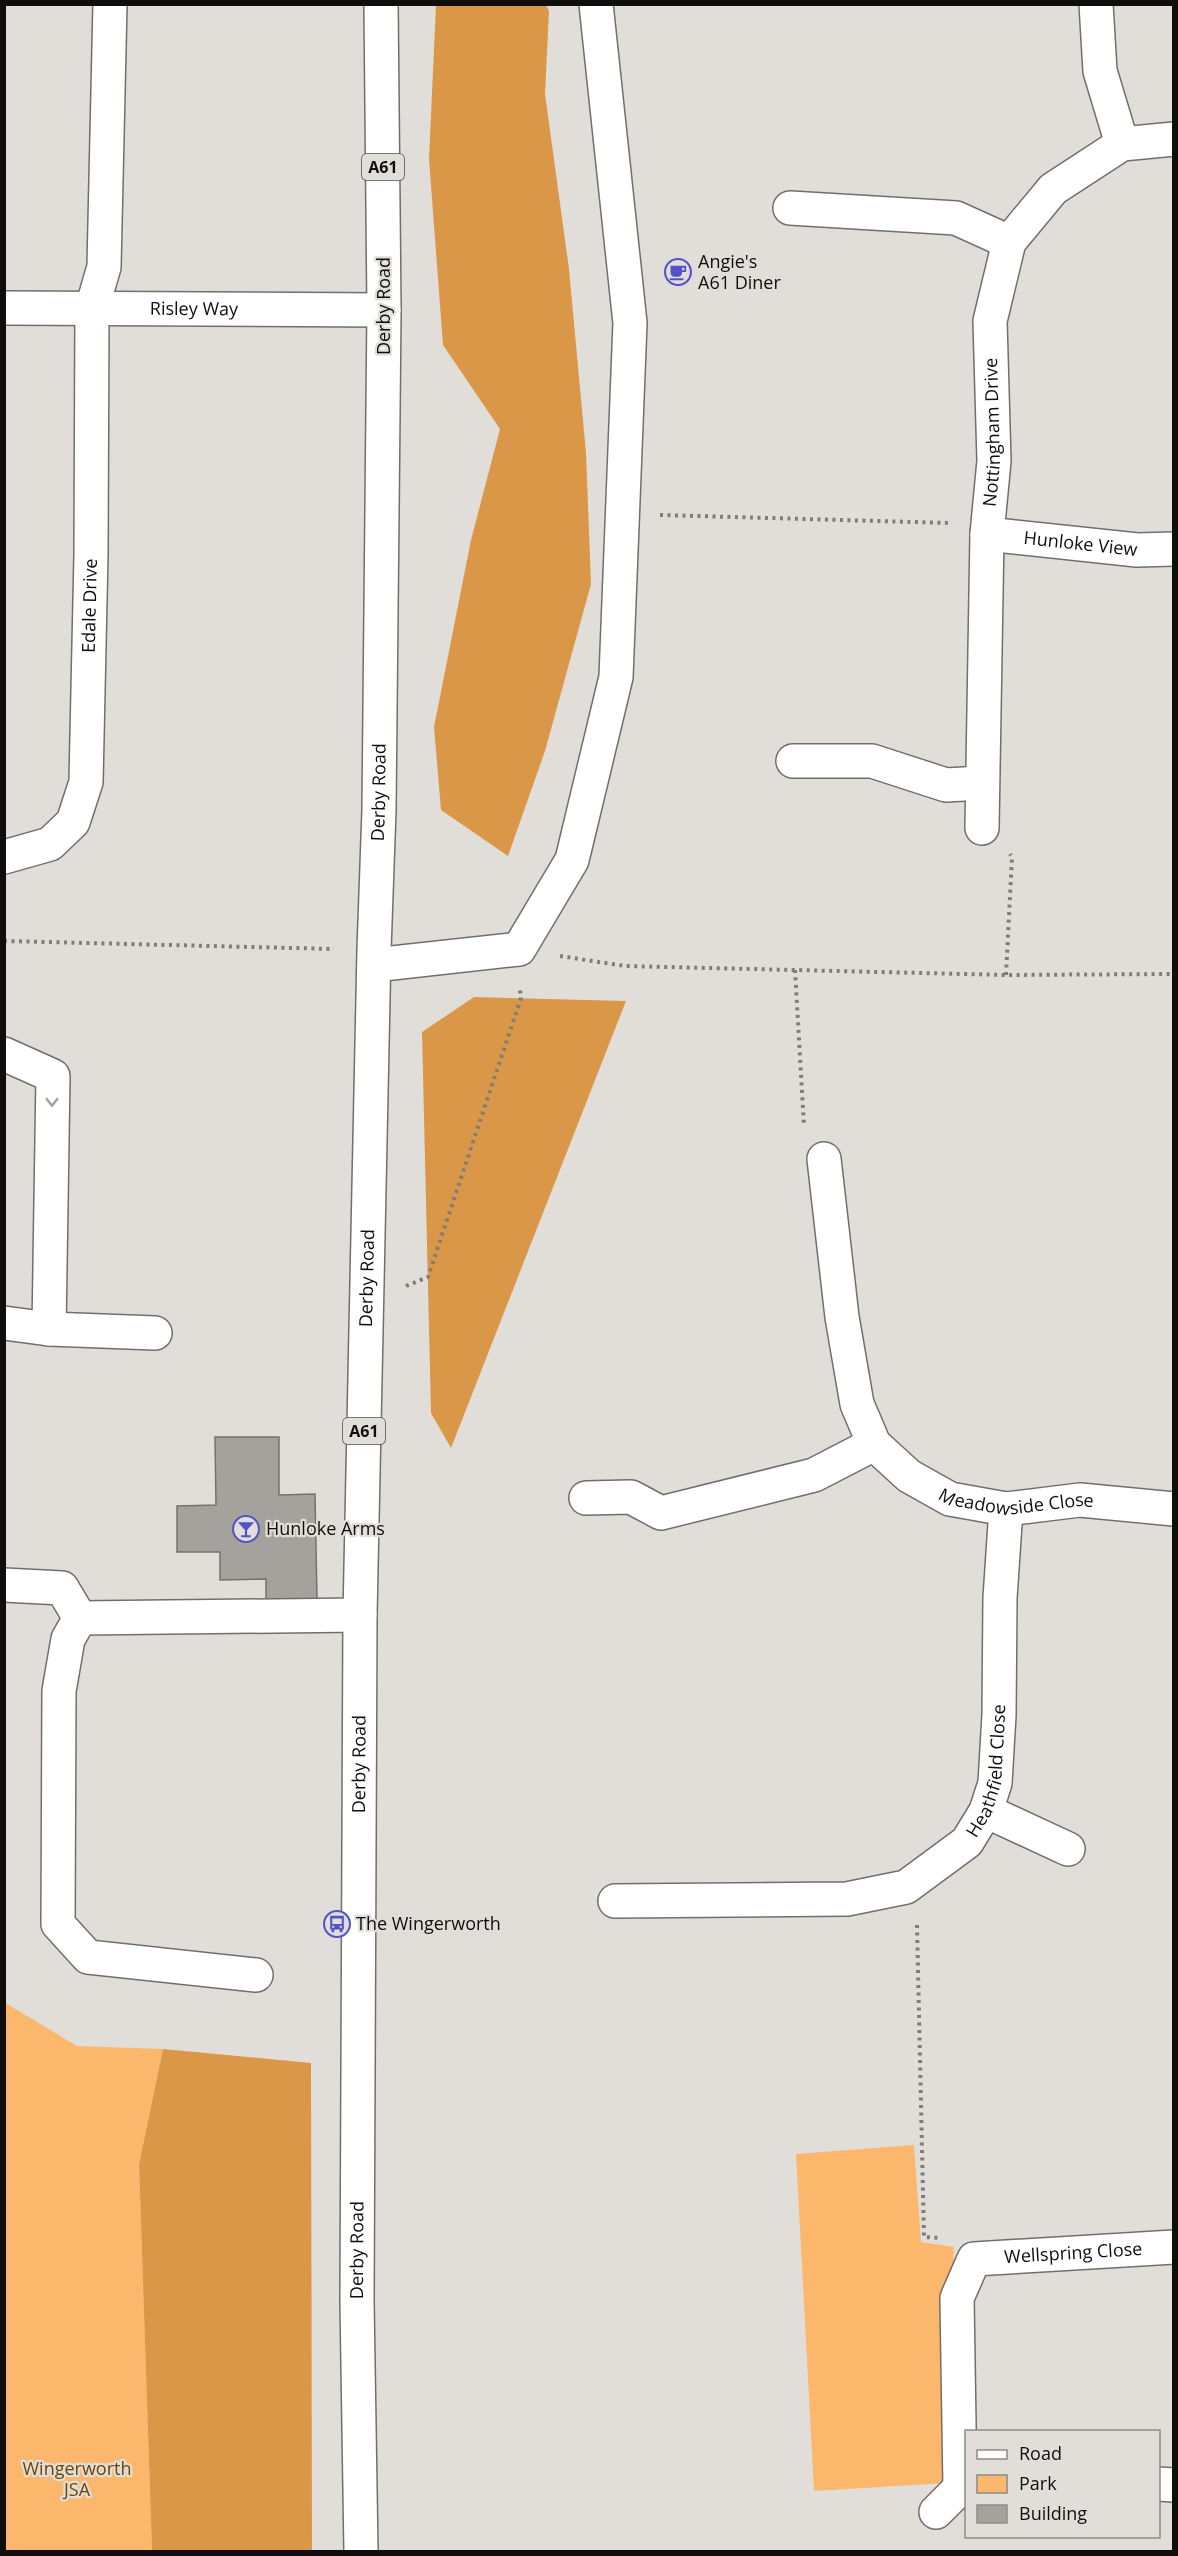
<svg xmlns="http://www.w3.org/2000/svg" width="1178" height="2556" font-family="'Open Sans',sans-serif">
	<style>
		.green { fill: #fbb86d }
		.forest { fill: #da9747 }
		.building { fill: #a5a29e; stroke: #75716e; stroke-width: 1.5 }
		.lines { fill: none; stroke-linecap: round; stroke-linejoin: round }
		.minor-casing { stroke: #726f6b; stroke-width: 36 }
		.highway-casing { stroke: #726f6b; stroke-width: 36 }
		.path { stroke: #7f7d7a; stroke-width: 4; stroke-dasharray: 3 4.5; stroke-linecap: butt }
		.minor { stroke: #fff; stroke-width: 33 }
		.highway { stroke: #fff; stroke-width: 33 }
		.oneway { stroke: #9f9f9e }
		.labels { text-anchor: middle; stroke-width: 4.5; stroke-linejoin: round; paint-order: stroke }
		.shield { fill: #e1deda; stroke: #4e4c4a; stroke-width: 1.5 }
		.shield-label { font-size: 16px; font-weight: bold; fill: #0f0e0c }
		.poi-label { font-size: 18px; fill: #0f0e0c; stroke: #e1deda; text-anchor: start }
		.street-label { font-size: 18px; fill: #0f0e0c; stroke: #e1deda }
		.park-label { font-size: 18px; fill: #704401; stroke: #e1deda }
	</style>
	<rect width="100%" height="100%" fill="#e1deda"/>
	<g class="green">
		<path d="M4 2002 77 2046 163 2049 139 2164 152 2551H5Z"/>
		<path d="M914 2145 921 2242 954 2247 949 2369 948 2483 814 2491 796 2154Z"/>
	</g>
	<g class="forest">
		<path d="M436 5H546L549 11 545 94 569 269 586 453 591 584 545 751 508 856 441 810 434 727 471 540 500 429 443 345 429 159Z"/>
		<path d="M474 997 626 1001 451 1448 431 1413 422 1032Z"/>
		<path d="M163 2049 311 2063 312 2551H152L139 2164Z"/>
	</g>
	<path class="building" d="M215 1437H279V1495L315 1494 317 1599H266V1579L220 1580V1552H177V1506L216 1505Z"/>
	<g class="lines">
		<defs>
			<g id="minor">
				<path d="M1096 4 1100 71 1122 144"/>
				<path d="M790 208 956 218 1009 242"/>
				<path id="s1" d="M4 308 384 310"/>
				<path id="s2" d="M987 534 1137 550 1174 549"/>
				<path d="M793 761H872L946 785 982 783"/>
				<path id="s3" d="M982 828 987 534 994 461 990 321 1009 242 1053 189 1122 144 1174 139"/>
				<path id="s4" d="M4 857 50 844 73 822 86 782 91 554 92 308 104 267 110 4"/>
				<path d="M374 965 519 949 572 860 616 677 630 323 596 4"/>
				<path d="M4 1054 53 1076 49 1329"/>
				<path id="s5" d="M824 1159 842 1317 857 1404 874 1444 909 1476 950 1499 1006 1509 1080 1500 1174 1509"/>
				<path d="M4 1323 49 1329 155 1333"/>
				<path d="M586 1498 631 1497 661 1513 814 1475 874 1444"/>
				<path d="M4 1585 62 1588 80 1618"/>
				<path d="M80 1618 68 1639 59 1691 58 1924 88 1957 256 1975"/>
				<path d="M80 1618 360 1615"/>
				<path d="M986 1811 1068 1849"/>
				<path id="s6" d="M615 1901 847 1899 906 1887 967 1842 986 1811 995 1783 999 1715 1000 1598 1006 1509"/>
				<path d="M1158 2484 1174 2485"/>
				<path id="s7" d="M960 2488 957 2298 974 2259 1174 2247"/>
				<path d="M936 2512 960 2488 966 2487"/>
			</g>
			<g id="highway">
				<path id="s8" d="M361 2552 357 2301 360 1615 374 950 379 810 384 310 381 4"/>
			</g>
		</defs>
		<use href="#minor" class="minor-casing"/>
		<use href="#highway" class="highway-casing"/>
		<g class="path">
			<path d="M660 515 950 523"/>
			<path d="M4 941 334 949"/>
			<path d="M560 956 625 966 1006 975 1174 974"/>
			<path d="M795 970 804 1126"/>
			<path d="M1006 975 1012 857 1010 854"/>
			<path d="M406 1286 428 1277 521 998 520 990"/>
			<path d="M917 1925 924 2237 940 2238"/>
		</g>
		<use href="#minor" class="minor"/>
		<use href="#highway" class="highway"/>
	</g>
	<defs><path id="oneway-chevron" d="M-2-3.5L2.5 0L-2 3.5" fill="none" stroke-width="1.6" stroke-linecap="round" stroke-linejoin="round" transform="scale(1.5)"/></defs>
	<use class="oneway" href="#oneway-chevron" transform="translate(52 1102) rotate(91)"/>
	<defs>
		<symbol id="cafe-ring" viewBox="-11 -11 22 22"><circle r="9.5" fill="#e1deda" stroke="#5352c9" stroke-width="1.5"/><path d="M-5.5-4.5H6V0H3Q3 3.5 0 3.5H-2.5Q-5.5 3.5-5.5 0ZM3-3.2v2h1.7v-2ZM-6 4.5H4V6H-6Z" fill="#5352c9"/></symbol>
		<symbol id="bar-ring" viewBox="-11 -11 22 22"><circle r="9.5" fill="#e1deda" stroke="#5352c9" stroke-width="1.5"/><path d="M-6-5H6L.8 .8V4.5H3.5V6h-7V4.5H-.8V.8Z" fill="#5352c9"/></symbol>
		<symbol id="bus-ring" viewBox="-11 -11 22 22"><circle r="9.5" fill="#e1deda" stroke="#5352c9" stroke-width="1.5"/><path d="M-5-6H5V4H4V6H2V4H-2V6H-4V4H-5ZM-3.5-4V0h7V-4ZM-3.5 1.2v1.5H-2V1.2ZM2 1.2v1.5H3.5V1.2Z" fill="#5352c9"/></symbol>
	</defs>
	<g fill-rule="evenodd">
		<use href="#cafe-ring" x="663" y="257" width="30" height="30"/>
		<use href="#bar-ring" x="231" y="1514" width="30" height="30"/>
		<use href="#bus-ring" x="322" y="1909" width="30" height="30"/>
	</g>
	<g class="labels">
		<g class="shield">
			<rect x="362" y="154" width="42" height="26" rx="4.5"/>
			<rect x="343" y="1418" width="42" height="26" rx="4.5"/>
		</g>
		<g class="shield-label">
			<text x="383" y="173">A61</text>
			<text x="364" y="1437">A61</text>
		</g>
		<g class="poi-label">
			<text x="698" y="268">Angie's<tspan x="698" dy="21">A61 Diner</tspan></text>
			<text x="266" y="1535">Hunloke Arms</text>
			<text x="356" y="1930">The Wingerworth</text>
		</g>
		<g class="street-label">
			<text transform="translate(384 306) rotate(-90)" y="6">Derby Road</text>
			<text dy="6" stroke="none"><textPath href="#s1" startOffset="190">Risley Way</textPath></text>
			<text dy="6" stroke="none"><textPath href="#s3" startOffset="396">Nottingham Drive</textPath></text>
			<text dy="6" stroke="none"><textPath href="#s2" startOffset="94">Hunloke View</textPath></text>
			<text dy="6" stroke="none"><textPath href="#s4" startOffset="298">Edale Drive</textPath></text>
			<text dy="6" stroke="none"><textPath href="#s8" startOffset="1760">Derby Road</textPath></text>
			<text dy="6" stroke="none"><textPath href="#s8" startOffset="1274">Derby Road</textPath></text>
			<text dy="6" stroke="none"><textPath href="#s5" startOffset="452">Meadowside Close</textPath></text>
			<text dy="6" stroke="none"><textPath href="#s8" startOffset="788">Derby Road</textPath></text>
			<text dy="6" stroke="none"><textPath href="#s6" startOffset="444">Heathfield Close</textPath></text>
			<text dy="6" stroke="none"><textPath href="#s8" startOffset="302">Derby Road</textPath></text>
			<text dy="6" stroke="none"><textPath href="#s7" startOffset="332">Wellspring Close</textPath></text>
		</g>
		<g class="park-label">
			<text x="77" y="2475">Wingerworth<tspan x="77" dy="21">JSA</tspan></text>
		</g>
	</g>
	<rect width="1178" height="2556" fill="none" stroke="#0f0e0c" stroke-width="12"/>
	<rect x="965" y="2430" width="195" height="108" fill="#e1deda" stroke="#8d8b88" stroke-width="1.5"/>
	<rect x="977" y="2450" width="30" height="9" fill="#ffffff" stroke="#8d8b88" stroke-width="1.5"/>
	<text x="1019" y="2460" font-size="18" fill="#0f0e0c">Road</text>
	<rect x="977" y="2475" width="30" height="18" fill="#fbb86d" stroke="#8d8b88" stroke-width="1.5"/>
	<text x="1019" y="2490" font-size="18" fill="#0f0e0c">Park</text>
	<rect x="977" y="2505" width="30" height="18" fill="#a5a29e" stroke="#8d8b88" stroke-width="1.5"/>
	<text x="1019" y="2520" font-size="18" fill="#0f0e0c">Building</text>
</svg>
